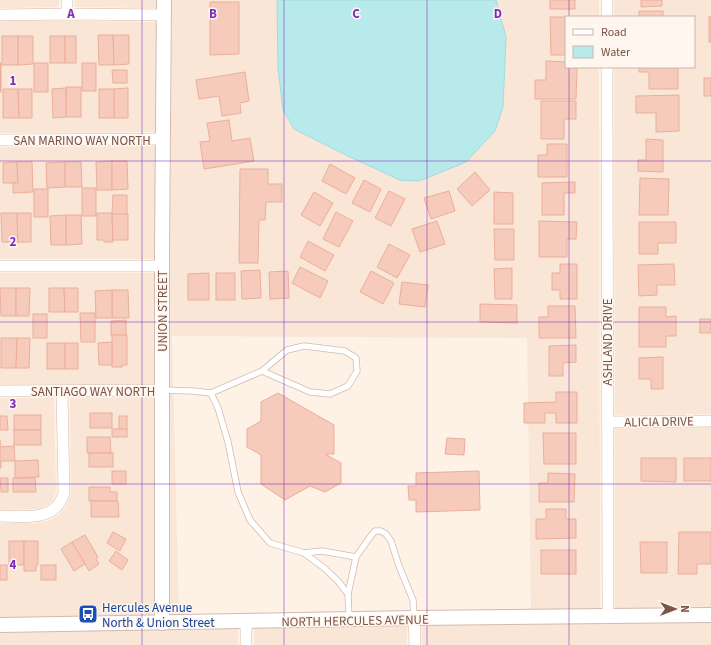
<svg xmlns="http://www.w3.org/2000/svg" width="711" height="645" font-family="'Source Sans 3',sans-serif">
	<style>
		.residential { fill: #f9e6d7 }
		.water { fill: #b9eaeb; stroke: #9edcdd }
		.building { fill: #f7cbbc; stroke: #ebae9a }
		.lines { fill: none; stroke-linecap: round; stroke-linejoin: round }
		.service-casing { stroke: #d4baae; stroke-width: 7 }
		.minor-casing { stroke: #d4baae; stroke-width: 12 }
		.tertiary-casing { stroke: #d4baae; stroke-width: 16 }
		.service { stroke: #fff; stroke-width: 5.5 }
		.minor { stroke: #fff; stroke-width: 11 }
		.tertiary { stroke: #fff; stroke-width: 14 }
		.grid { fill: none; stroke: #7b2cbf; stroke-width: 1; stroke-opacity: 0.55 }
		.labels { text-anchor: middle; stroke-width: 3; stroke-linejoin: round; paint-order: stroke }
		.street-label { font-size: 13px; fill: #7b5348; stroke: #fff7ef }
		.transit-label { font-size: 13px; fill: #164399; stroke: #fff7ef; text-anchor: start }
		.grid-label { font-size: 13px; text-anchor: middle; font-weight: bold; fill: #7b2cbf; stroke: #fff7ef; stroke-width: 3; stroke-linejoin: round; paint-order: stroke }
	</style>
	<rect width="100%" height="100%" fill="#fef2e7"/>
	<g class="residential">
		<path d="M0 0H59V7L0 8Z"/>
		<path d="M75 0H157V8L75 7Z"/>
		<path d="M172 0H277L278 68 283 110 294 129 466 162 495 131 503 107 506 37 496 0H599V17H566V67H599L600 610 531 611 527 338 172 336 179 616H170V266Z"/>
		<path d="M614 0H711V414L615 415 614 67H694V17H614Z"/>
		<path d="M0 21H67L157 22 156 132 0 133Z"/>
		<path d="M156 146 155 259H0V147Z"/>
		<path d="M0 273H155L154 384 0 385Z"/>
		<path d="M154 397 155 616 0 618V523H35L48 521 59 515 66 507 71 495 70 398Z"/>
		<path d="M0 398H54L56 492 53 500 48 505 42 508 34 509 0 510Z"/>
		<path d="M711 427V608L615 610V428Z"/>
		<path d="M711 622V645H422V625Z"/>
		<path d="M407 625V645H254V628Z"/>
		<path d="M238 628V645H0V632L179 629 180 630Z"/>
	</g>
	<path class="water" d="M277 0H496L506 37 503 107 495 131 466 162 419 181 400 180 348 156 294 129 283 110 278 68Z"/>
	<g class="building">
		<rect x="550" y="0" width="25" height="9"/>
		<path d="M641 0H662V6L641 7Z"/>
		<path d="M210 2H239V54L210 55Z"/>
		<rect x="639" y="11" width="24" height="6"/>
		<path d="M550 17H577H566V55H551Z"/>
		<rect x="709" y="17" width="2" height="25"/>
		<path d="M98 35H113L114 65H99Z"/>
		<path d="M113 35H129V64L114 65Z"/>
		<rect x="2" y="36" width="16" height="29"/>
		<path d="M18 36H33V64L18 65Z"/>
		<rect x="50" y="36" width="15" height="27"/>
		<rect x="65" y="36" width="11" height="27"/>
		<path d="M546 61 566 62V67H577L576 99H535V80H546Z"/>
		<rect x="0" y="63" width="1" height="29"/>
		<rect x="34" y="63" width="14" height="29"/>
		<rect x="82" y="63" width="14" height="28"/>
		<path d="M639 67H678V89H649V72H639Z"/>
		<path d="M112 70H127V83H113Z"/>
		<path d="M245 72 249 101 240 103 241 113 222 116 219 96 199 99 196 80Z"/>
		<rect x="704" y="78" width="7" height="18"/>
		<rect x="66" y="87" width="15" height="30"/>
		<path d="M66 88V117L53 118 52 89Z"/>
		<path d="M128 88V118H114V89Z"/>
		<path d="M3 89H18L19 118H3Z"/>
		<path d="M18 89H32V118H19Z"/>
		<rect x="99" y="89" width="15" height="29"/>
		<path d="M679 95V131L656 132V113H636V96Z"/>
		<path d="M541 101H576V119H564V139H541Z"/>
		<path d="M229 120 232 141 250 138 254 161 204 169 200 142 210 141 207 123Z"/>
		<path d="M646 139 663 140V172L638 171V160H646Z"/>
		<path d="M547 144H567V177H538V155H547Z"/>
		<path d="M112 161V190H97L96 162Z"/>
		<path d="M112 161H127L128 189 112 190Z"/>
		<path d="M17 162 18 183H3V163Z"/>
		<path d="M17 162H32L33 192 13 193V183H18Z"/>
		<path d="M65 162V187L47 188 46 163Z"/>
		<path d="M65 162H81L82 187H65Z"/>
		<path d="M330 164 355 178 346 194 322 181Z"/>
		<path d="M240 169H268V184H282V202H266L265 220H259L258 263H239Z"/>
		<path d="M475 172 490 190 472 206 457 189Z"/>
		<path d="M640 178 669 179 668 215H639Z"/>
		<path d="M364 180 381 189 370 212 352 203Z"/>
		<path d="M575 182V193H564V215H542V183Z"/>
		<rect x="82" y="188" width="14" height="28"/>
		<rect x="34" y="189" width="14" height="28"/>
		<path d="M389 191 405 199 391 226 375 218Z"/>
		<path d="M449 191 455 211 431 219 424 198Z"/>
		<path d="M314 192 333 203 320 226 301 215Z"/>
		<path d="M494 192 513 193V224H494Z"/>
		<path d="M113 195H127V214H112Z"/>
		<path d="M336 212 353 221 339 247 323 239Z"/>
		<path d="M1 213H17L18 242H2Z"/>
		<path d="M17 213H31V242H18Z"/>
		<path d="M97 213H112L113 242H104V240H97Z"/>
		<path d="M112 214H128V240H113Z"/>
		<path d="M66 215V245H51L50 216Z"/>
		<path d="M66 215H81L82 244 66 245Z"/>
		<path d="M437 221 445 244 420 252 412 229Z"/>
		<path d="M539 221 577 222 576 239H567V257H539Z"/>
		<path d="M639 222H676V243H658V254H639Z"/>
		<path d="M494 229H514V260H495Z"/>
		<path d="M308 241 334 255 325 271 300 257Z"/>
		<path d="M389 244 410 255 397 278 377 267Z"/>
		<path d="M560 264H577V299H560V290H552V273H560Z"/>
		<path d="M674 264 675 285H657V295L639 296 638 265Z"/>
		<path d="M300 267 328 281 320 298 292 283Z"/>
		<path d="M512 268V299H495L494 269Z"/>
		<path d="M260 270 261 298 242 299 241 271Z"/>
		<path d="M288 271 289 298 270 299 269 272Z"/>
		<path d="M371 271 394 283 383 304 360 292Z"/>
		<path d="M209 273V300H188V274Z"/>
		<rect x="216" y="273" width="19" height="27"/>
		<path d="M402 282 428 285 425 307 399 304Z"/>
		<path d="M0 288H16V316H1Z"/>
		<path d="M16 288H30L29 316H16Z"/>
		<path d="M49 288H64L65 312H49Z"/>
		<path d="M64 288H78V312H65Z"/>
		<path d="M112 290H128L129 318H112Z"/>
		<path d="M112 290V318H96L95 291Z"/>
		<path d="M480 304 517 305V323L480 322Z"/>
		<path d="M548 306H575L576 338H539V317H548Z"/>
		<path d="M639 307H666V317L676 316V336H666V347H639Z"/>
		<path d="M80 313H95V342H81Z"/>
		<rect x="33" y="314" width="14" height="24"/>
		<rect x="700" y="319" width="11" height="14"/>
		<path d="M126 320V335H111V321Z"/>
		<path d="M112 335H127V365H122V367H112Z"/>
		<path d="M1 338H17L16 368H1Z"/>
		<path d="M17 338H30L29 368H16Z"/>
		<path d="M112 342V365H99L98 343Z"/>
		<rect x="47" y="343" width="18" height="26"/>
		<rect x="65" y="343" width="13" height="26"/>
		<path d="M576 345V362L563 363V376H549V346Z"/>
		<path d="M663 357V389H651V379H639V358Z"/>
		<path d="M556 392H577V423H556V413H545V423H524V403L556 402Z"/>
		<path d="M278 393 334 425V454H325L341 463V483L325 492 310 486 285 500 261 484V455L247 447V429L261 421V402Z"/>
		<rect x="90" y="413" width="22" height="15"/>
		<rect x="14" y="415" width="27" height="15"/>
		<path d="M0 416H7L8 430H0Z"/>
		<rect x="119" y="416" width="8" height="13"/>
		<rect x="112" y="429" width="15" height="8"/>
		<rect x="14" y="430" width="27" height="15"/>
		<path d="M543 433H576V464H544Z"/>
		<path d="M87 437H110L111 453H87Z"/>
		<path d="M447 438 465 439 464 455 445 454Z"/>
		<path d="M0 440V447L14 446 15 461H1V468H0Z"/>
		<rect x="89" y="453" width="24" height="14"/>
		<path d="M641 458H676V482L641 481Z"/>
		<rect x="684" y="458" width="27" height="23"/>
		<path d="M38 460 39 477 15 478V461Z"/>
		<rect x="112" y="471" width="14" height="13"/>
		<path d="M479 471 480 510 416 512V500H409L408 486H416V473Z"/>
		<path d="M548 473 575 474 574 502H539V483H548Z"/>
		<path d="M0 478H8V492H1Z"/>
		<path d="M13 478H35L36 492H13Z"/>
		<path d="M89 487H110V492H117V501H89Z"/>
		<path d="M91 501H118L119 517H91Z"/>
		<path d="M546 509H566V519H576V538L536 539V519H546Z"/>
		<path d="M113 532 126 539 120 551 107 543Z"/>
		<path d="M679 532H711V564H697V574H678Z"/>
		<path d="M85 535 98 557 96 559 99 564 89 571 72 542Z"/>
		<rect x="9" y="541" width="15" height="24"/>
		<path d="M24 541H38V565H36V571H24Z"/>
		<path d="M72 542 85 564 74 571 61 549Z"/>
		<path d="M640 542H667V573H641Z"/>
		<rect x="541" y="550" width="35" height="24"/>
		<path d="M116 551 128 560 122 570 109 561Z"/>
		<rect x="0" y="565" width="7" height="15"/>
		<rect x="41" y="565" width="15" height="15"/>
	</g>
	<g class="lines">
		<defs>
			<g id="service">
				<path d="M162 390 193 391 211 393 218 408 228 442 238 492 250 520 270 543 304 553 323 567 338 581 348 594"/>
				<path d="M211 393 262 371 287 350 304 346 345 351 356 358 357 371 348 386 330 394 310 392 262 371"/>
				<path d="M304 553 322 551 356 557"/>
				<path d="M349 620 348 594 356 557 370 537 375 531H381L386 534 391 541 399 566 413 600 414 618"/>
			</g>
			<g id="minor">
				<path d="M67 0V14"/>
				<path d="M0 15 67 14 164 15"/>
				<path d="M607 17V0"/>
				<path d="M607 67 608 617"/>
				<path d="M0 140 163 139"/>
				<path d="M0 266H162"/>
				<path d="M0 391 162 390"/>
				<path d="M608 422 711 421"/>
				<path d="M0 516C18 516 50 521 60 502 62 499 63 496 64 493L62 391"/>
				<path d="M414 618 415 645"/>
				<path d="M246 622V645"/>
			</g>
			<g id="tertiary">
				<path d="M162 623V253L164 0"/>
				<path d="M0 625 414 618 711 615"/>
			</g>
		</defs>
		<use href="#service" class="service-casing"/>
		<use href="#minor" class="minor-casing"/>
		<use href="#tertiary" class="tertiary-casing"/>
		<use href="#service" class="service"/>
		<use href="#minor" class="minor"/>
		<use href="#tertiary" class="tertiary"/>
	</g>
	<path class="grid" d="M142 0V645M284 0V645M427 0V645M569 0V17M569 67V645M0 161H711M0 322H711M0 484H711"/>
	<defs>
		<symbol id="bus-square" viewBox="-11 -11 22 22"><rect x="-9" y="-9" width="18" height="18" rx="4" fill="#1a4fb4" stroke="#fff7ef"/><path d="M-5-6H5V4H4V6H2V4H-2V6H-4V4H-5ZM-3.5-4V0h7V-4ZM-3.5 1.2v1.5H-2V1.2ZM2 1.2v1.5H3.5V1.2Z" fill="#fff"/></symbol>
	</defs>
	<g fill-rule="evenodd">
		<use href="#bus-square" x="77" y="603" width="22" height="22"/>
	</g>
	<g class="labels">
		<g class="street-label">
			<text x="82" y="145">SAN MARINO WAY NORTH</text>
			<text transform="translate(162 311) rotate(-90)" y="5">UNION STREET</text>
			<text transform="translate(607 342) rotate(-90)" y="5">ASHLAND DRIVE</text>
			<text x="93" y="396">SANTIAGO WAY NORTH</text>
			<text transform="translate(659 421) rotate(-1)" y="5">ALICIA DRIVE</text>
			<text transform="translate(355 620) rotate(-1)" y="5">NORTH HERCULES AVENUE</text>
		</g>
		<g class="transit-label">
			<text x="102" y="612">Hercules Avenue<tspan x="102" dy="15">North &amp; Union Street</tspan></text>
		</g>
	</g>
	<g class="grid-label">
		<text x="71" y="18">A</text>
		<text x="213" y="18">B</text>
		<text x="356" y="18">C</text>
		<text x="498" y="18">D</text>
		<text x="13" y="85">1</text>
		<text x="13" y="246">2</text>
		<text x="13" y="408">3</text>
		<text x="13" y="569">4</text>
	</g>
	<rect x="565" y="16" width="130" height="52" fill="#fff7ef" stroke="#cab5ac"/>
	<rect x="573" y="29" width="20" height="6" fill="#ffffff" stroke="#cab5ac"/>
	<text x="601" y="36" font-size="12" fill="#7b5348">Road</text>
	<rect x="573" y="46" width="20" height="12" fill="#b9eaeb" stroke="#cab5ac"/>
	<text x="601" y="56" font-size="12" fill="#7b5348">Water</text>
	<g transform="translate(675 609) rotate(90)" stroke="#fff7ef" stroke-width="3" paint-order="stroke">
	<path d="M0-3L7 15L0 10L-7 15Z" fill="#7b5348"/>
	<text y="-6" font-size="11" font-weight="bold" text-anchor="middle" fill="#7b5348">N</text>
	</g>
</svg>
